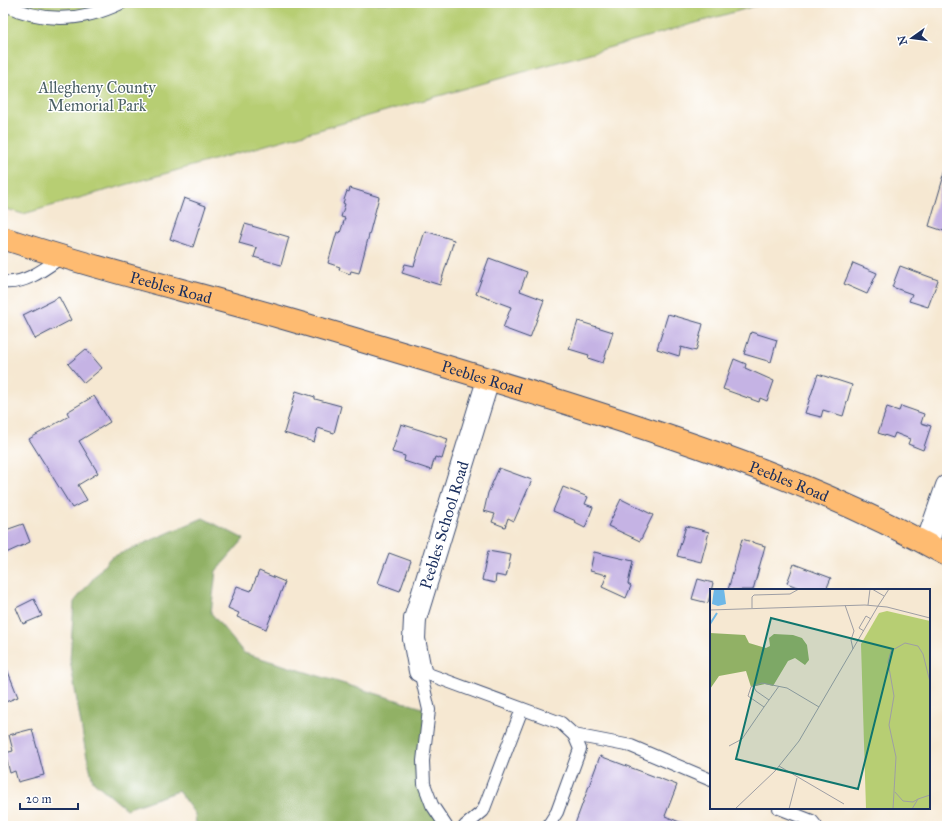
<svg xmlns="http://www.w3.org/2000/svg" width="950" height="829" font-family="'IM FELL Great Primer',serif">
	<style>
		.green { fill: #b7ce73; stroke: #697e68 }
		.forest { fill: #91b165; stroke: #567062 }
		.building { fill: #c5b3e4 }
		.lines { fill: none; stroke-linecap: round; stroke-linejoin: round }
		.lane-casing { stroke: #3c4b6f; stroke-width: 14 }
		.street-casing { stroke: #3c4b6f; stroke-width: 24 }
		.primary-casing { stroke: #3c4b6f; stroke-width: 24 }
		.lane { stroke: #fff; stroke-width: 12 }
		.street { stroke: #fff; stroke-width: 22 }
		.primary { stroke: #febb71; stroke-width: 22 }
		.labels { text-anchor: middle; stroke-width: 3; stroke-linejoin: round; paint-order: stroke }
		.park-label { font-size: 16px; fill: #4a5f64; stroke: #fff }
		.street-label { font-size: 16px; fill: #1b2f5e; stroke: #fff }
		.inset-river { fill: none; stroke: #6eb8e7; stroke-width: 2 }
		.inset-road { fill: none; stroke: #9e9ea4; stroke-width: 1 }
		.view { fill: #0f766e; fill-opacity: 0.15; stroke: #0f766e; stroke-width: 2 }
		.inset-edge { fill: none; stroke: #1b2f5e; stroke-width: 2 }
	</style>
	<rect width="100%" height="100%" fill="#fff"/>
	<filter id="ink" filterUnits="userSpaceOnUse"><feTurbulence type="fractalNoise" baseFrequency=".025" numOctaves="2"/><feDisplacementMap in="SourceGraphic" scale="8" xChannelSelector="R" yChannelSelector="G"/><feConvolveMatrix kernelMatrix="1 2 1 2 8 2 1 2 1" color-interpolation-filters="sRGB"/></filter>
	<filter id="wash" filterUnits="userSpaceOnUse"><feTurbulence type="fractalNoise" baseFrequency=".012" numOctaves="4" result="noise"/><feDisplacementMap in="SourceGraphic" scale="16" xChannelSelector="R" yChannelSelector="G"/><feGaussianBlur stdDeviation="0.9" result="paint"/><feColorMatrix in="noise" values="0 0 0 0 0 0 0 0 0 0 0 0 0 0 0 0 0 1.4 0 .05"/><feComposite in="paint" operator="in"/></filter>
	<g filter="url(#wash)">
		<rect width="100%" height="100%" fill="#f6e8d2"/>
		<path class="green" d="M3 3H766L23 214 3 208Z"/>
		<path class="forest" d="M203 518 244 539 216 571 211 613 244 653 429 710 424 784 446 826H196L195 814 178 791 126 809 93 781 85 748 70 660 74 602 110 558Z"/>
		<g id="blocks">
			<g class="building">
				<path d="M947 165V232L929 226Z"/>
				<path d="M350 188 379 197 359 273 351 271 350 274 339 270 340 267 328 263 337 232 340 233 345 218 341 217 345 204 343 203 347 191 349 192Z"/>
				<path d="M184 198 206 206 193 247 170 239Z"/>
				<path d="M245 224 289 237 281 265 254 257 257 248 239 243Z"/>
				<path d="M425 231 454 240 440 285 402 273 405 264 414 266Z"/>
				<path d="M489 258 527 272 520 291 544 300 530 338 503 328 511 307 476 294Z"/>
				<path d="M853 263 877 273 867 294 844 284Z"/>
				<path d="M900 266 938 280 928 307 909 301 912 294 892 287Z"/>
				<path d="M59 297 71 320 35 339 23 315Z"/>
				<path d="M668 314 703 324 696 351 681 347 679 356 657 349Z"/>
				<path d="M578 321 613 332 603 363 588 358 589 355 569 349Z"/>
				<path d="M751 332 777 340 771 362 744 354Z"/>
				<path d="M86 349 102 368 84 383 68 364Z"/>
				<path d="M734 359 746 364 745 368 774 381 767 401 760 398 759 402 723 389Z"/>
				<path d="M818 374 852 385 843 416 823 410 821 417 805 413Z"/>
				<path d="M296 391 315 397V399L341 406 334 433 318 428 314 442 284 433Z"/>
				<path d="M94 396 110 422 79 441 98 473 78 485 87 500 72 508 29 439 69 416 67 412Z"/>
				<path d="M901 406 924 414 921 423 931 426 923 450 908 444 910 439 895 433 893 438 878 433 887 407 899 411Z"/>
				<path d="M401 424 448 439 442 459 435 457 431 470 404 461 405 456 392 452Z"/>
				<path d="M499 468 532 480 514 521 508 518 505 527 492 522 495 514 484 511 488 493Z"/>
				<path d="M563 487 588 497 585 504 593 507 585 528 575 523 576 521 553 511Z"/>
				<path d="M621 499 653 515 640 541 608 526Z"/>
				<path d="M23 524 30 542 6 553 3 546V531Z"/>
				<path d="M686 526 709 532 701 562 677 556Z"/>
				<path d="M742 539 765 546 753 590H728Z"/>
				<path d="M488 551 511 555 506 577 496 575 495 583 482 580Z"/>
				<path d="M594 552 633 561 628 584 631 586 626 598 602 587 607 575 590 571Z"/>
				<path d="M389 553 411 561 400 591 378 583Z"/>
				<path d="M794 564 831 578 826 590H804L787 583Z"/>
				<path d="M259 571 285 582 266 629 237 617 239 613 228 608 237 586 251 591Z"/>
				<path d="M698 579 713 583 708 603 692 599Z"/>
				<path d="M34 599 42 616 23 624 16 608Z"/>
				<path d="M7 669 18 697 3 703V670Z"/>
				<path d="M32 729 44 775 18 782 15 771 10 773 5 753 13 751 9 735Z"/>
				<path d="M600 756 677 785 665 816 689 826H581L575 824Z"/>
			</g>
		</g>
	</g>
	<g filter="url(#ink)">
		<use href="#blocks" fill-opacity="0" stroke="#3c4b6f" stroke-width="1"/>
		<g class="lines">
			<defs>
				<g id="lane">
					<path d="M3 4C42 23 82 22 121 3"/>
					<path d="M3 282C25 285 46 268 63 256"/>
					<path d="M420 671 561 723 574 735 580 749 557 812 548 826"/>
					<path d="M420 671 429 710 423 761 424 784 432 805 446 826"/>
					<path d="M574 735 631 746 711 780"/>
					<path d="M779 808 812 821 816 826"/>
					<path d="M465 826 483 811 522 709"/>
				</g>
				<g id="street">
					<path d="M927 543 947 486"/>
					<path id="s1" d="M420 671 414 639 415 619 488 380"/>
				</g>
				<g id="primary">
					<path id="s2" d="M3 238C95 269 190 291 283 318 377 345 472 374 566 403 699 445 824 487 947 555"/>
				</g>
			</defs>
			<use href="#lane" class="lane-casing"/>
			<use href="#street" class="street-casing"/>
			<use href="#primary" class="primary-casing"/>
			<use href="#lane" class="lane"/>
			<use href="#street" class="street"/>
			<use href="#primary" class="primary"/>
		</g>
	</g>
	<g class="labels">
		<g class="park-label">
			<text x="97" y="93">Allegheny County<tspan x="97" dy="18">Memorial Park</tspan></text>
		</g>
		<g class="street-label">
			<text dy="6" stroke="none"><textPath href="#s2" startOffset="175">Peebles Road</textPath></text>
			<text dy="6" stroke="none"><textPath href="#s2" startOffset="499">Peebles Road</textPath></text>
			<text dy="6" stroke="none"><textPath href="#s2" startOffset="823">Peebles Road</textPath></text>
			<text dy="6" stroke="none"><textPath href="#s1" startOffset="151">Peebles School Road</textPath></text>
		</g>
	</g>
	<g transform="translate(710 589)">
		<rect width="220" height="220" fill="#f6e8d2"/>
		<path d="M177 22 220 32V220H156L151 55 169 24Z" fill="#b7ce73"/>
		<path d="M0 44 35 46 39 54 56 59 60 57 59 49 64 45 83 46 92 49 97 56 99 71 95 76 85 69 78 72 63 97 55 95 41 98 36 82 9 87 0 100Z" fill="#91b165"/>
		<path d="M4 0H14L16 15 8 17 2 15Z" fill="#6eb8e7"/>
		<path class="inset-river" d="M0 35 7 24"/>
		<path class="inset-road" d="M162 0 174 7M135 16 144 42 141 51 143 60M158 16 160 0M168 17 179 0M42 19V8L44 6 80 5 89 0M0 21 155 16 177 18 220 29M154 42 149 39 156 27 161 30M43 96 46 102 59 111M69 97 54 118 38 107 41 98 52 94 77 99 109 118M19 157 32 150 54 118M69 177 134 215M185 203 193 212 203 213 208 210M25 220 65 182 89 152 168 17M79 220 87 189M183 220 186 168 179 136 184 107 178 73 181 62 195 54 208 57 213 65 220 93M202 220 208 210 220 206"/>
		<path class="view" d="M61 29 183 60 148 200 26 170Z"/>
		<rect width="220" height="220" class="inset-edge"/>
	</g>
	<rect width="950" height="829" fill="none" stroke="#fff" stroke-width="16"/>
	<g transform="translate(912 38) rotate(256)" stroke="#ffffff" stroke-width="3" paint-order="stroke">
	<path d="M0-3L7 15L0 10L-7 15Z" fill="#1b2f5e"/>
	<text y="-6" font-size="11" font-weight="bold" text-anchor="middle" fill="#1b2f5e">N</text>
	</g>
	<path d="M20 803v6h58v-6" fill="none" stroke="#1b2f5e" stroke-width="2"/>
	<text x="26" y="803" font-size="12" fill="#1b2f5e" stroke="#ffffff" stroke-width="3" paint-order="stroke">20 m</text>
</svg>
